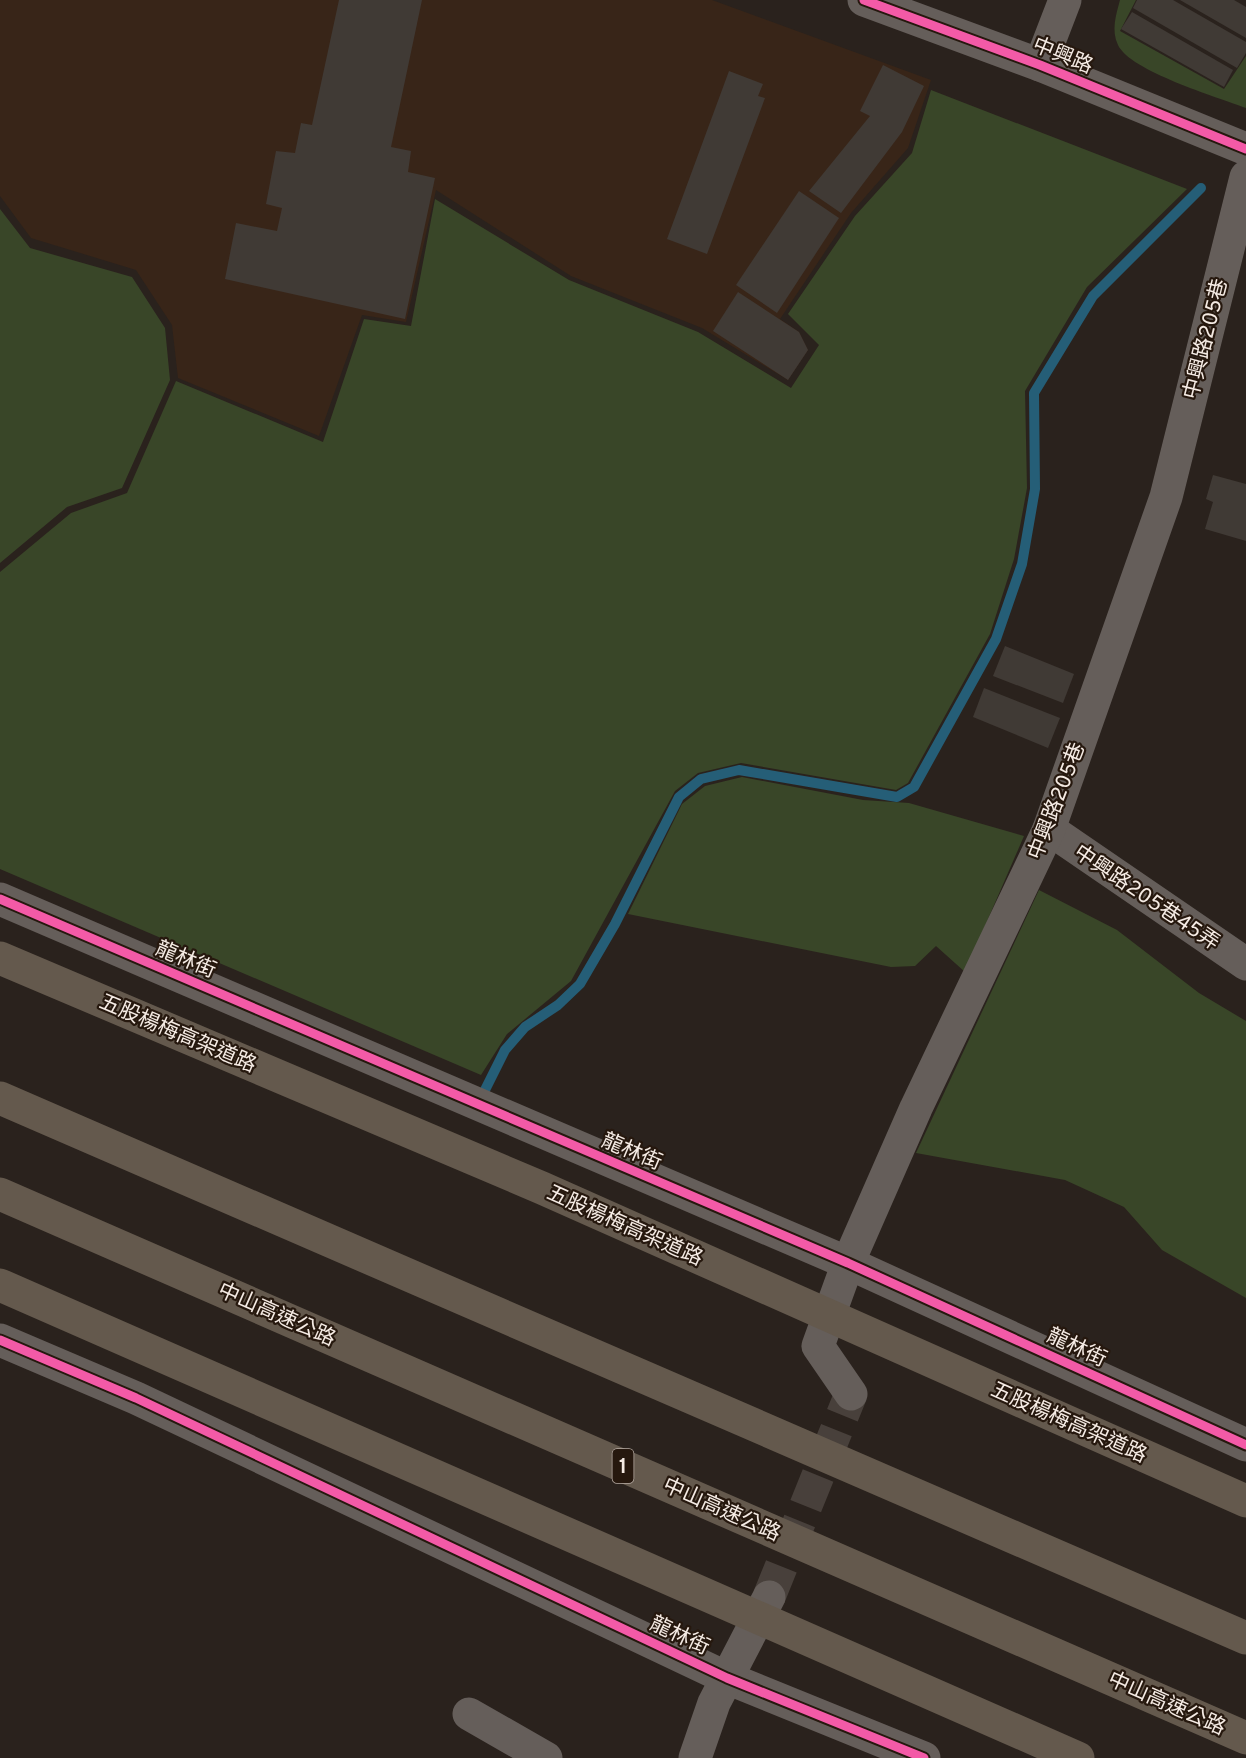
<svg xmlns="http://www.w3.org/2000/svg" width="1246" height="1758" font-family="Overpass,'Noto Sans TC',sans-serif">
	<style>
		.built { fill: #382518 }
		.green { fill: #394628 }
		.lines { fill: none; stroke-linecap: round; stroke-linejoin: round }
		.stream { stroke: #255e77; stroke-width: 10 }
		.building { fill: #403a35 }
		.minor-tunnel { stroke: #48403b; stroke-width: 33; stroke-dasharray: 33 16; stroke-linecap: butt }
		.minor { stroke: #655e5a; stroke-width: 33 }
		.highway { stroke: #64594d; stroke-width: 33 }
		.cycleway-casing { stroke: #26180e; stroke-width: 13 }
		.cycleway { stroke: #f35aa7; stroke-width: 9 }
		.labels { text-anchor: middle; stroke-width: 4.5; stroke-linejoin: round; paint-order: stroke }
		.shield { fill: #26180e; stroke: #b7aca4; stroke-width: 1.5 }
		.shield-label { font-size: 20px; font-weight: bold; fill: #f5ebe4 }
		.street-label { font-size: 21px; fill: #f5ebe4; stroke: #26180e }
	</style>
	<rect width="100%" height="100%" fill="#2a221d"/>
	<path class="built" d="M0 0H712L931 80 908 148 851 213 780 319 799 332 808 350 788 380 702 328 571 276 436 190 406 322 362 315 319 436 178 378 172 325 136 270 31 238 0 196Z"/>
	<g class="green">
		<path d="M1120 0H1136L1120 31 1224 89 1246 56V108C1217 97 1130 71 1118 45 1111 30 1116 15 1120 0Z"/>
		<path d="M931 90 1187 189 1087 287 1025 391 1027 488 1014 559 990 634 908 783 896 790 741 763 698 773 675 791 571 981 507 1034 481 1075 0 869V572L71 513 127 493 176 381 323 442 364 319 411 326 435 199 569 280 698 332 791 388 819 345 788 314 855 216 912 153Z"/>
		<path d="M0 209 30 248 132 277 165 328 170 380 122 488 67 507 0 563Z"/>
		<path d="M742 777 863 800 909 803 1024 836 965 972 936 946 915 966 891 967 628 914 682 804 705 786Z"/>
		<path d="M1039 890 1117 930 1199 993 1246 1021V1298L1162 1250 1124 1207 1065 1180 916 1153Z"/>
	</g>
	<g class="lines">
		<path class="stream" d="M485 1090 505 1050 525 1027 558 1005 580 984 615 924 679 797 701 779 739 770 897 797 914 787 996 639 1022 564 1035 489 1034 393 1093 296 1201 188"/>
	</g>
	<g class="building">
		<path d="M339 0H422L391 147 411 151 408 172 435 178 405 319 225 279 236 223 277 231 282 208 266 204 276 151 295 153 301 123 312 125Z"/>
		<path d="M1137 0H1173L1246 42V53L1237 68 1133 8Z"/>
		<path d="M1180 0H1234L1246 7V38Z"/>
		<path d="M1132 12 1233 70 1224 87 1121 29Z"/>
		<path d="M883 65 924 86 902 132 841 213 809 191 870 116 860 111Z"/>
		<path d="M729 71 763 84 758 96 765 98 707 254 667 239Z"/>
		<path d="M799 191 839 218 777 313 736 285Z"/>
		<path d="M738 292 799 332 808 350 788 380 713 331Z"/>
		<path d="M1213 475 1246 484V541L1205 529 1213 502 1206 499Z"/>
		<path d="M1005 646 1074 674 1063 703 993 676Z"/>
		<path d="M984 688 1060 718 1048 748 973 717Z"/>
	</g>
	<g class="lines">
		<path class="minor-tunnel" d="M769 1597 851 1394"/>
		<g class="minor">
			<path d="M864 0 1040 65 1246 149"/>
			<path d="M1040 65 1065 0"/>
			<path d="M1049 829 1246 964"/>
			<path d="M0 899 848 1263 1246 1445"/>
			<path d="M0 1340 136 1398 727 1678 924 1758"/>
			<path d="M851 1394 818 1346 848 1263 916 1108 1049 829 1166 497 1246 177"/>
			<path d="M469 1714 546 1758"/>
			<path d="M695 1758 714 1703 769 1597"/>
		</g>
		<g class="highway">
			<path d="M0 958 542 1188 1246 1501"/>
			<path d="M0 1098 1246 1638"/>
			<path d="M0 1194 1246 1738"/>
			<path d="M0 1285 1078 1758"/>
		</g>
		<defs>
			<g id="cycleway">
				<path d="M864 0 1040 65 1246 149"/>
				<path d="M0 899 848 1263 1246 1445"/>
				<path d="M0 1340 136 1398 727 1678 924 1758"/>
			</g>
		</defs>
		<use href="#cycleway" class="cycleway-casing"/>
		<use href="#cycleway" class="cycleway"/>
	</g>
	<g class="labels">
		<rect class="shield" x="612.5" y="1449" width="21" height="34" rx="4.5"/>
		<g class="shield-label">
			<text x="623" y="1473">1</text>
		</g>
		<g class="street-label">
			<text transform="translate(1063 55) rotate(22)" y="7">中興路</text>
			<text transform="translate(1205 339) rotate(-76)" y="7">中興路205巷</text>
			<text transform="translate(1056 801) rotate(-69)" y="7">中興路205巷</text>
			<text transform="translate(1147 897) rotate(34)" y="7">中興路205巷45弄</text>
			<text transform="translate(186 959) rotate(23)" y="7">龍林街</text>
			<text transform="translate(178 1033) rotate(23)" y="7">五股楊梅高架道路</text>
			<text transform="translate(632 1151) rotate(23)" y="7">龍林街</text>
			<text transform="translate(625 1225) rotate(24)" y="7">五股楊梅高架道路</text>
			<text transform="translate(277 1314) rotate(24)" y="7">中山高速公路</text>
			<text transform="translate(1077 1347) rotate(25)" y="7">龍林街</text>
			<text transform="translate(1069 1422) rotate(24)" y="7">五股楊梅高架道路</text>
			<text transform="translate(722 1509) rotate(24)" y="7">中山高速公路</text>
			<text transform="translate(680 1635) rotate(25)" y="7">龍林街</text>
			<text transform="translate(1167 1703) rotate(24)" y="7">中山高速公路</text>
		</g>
	</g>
</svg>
